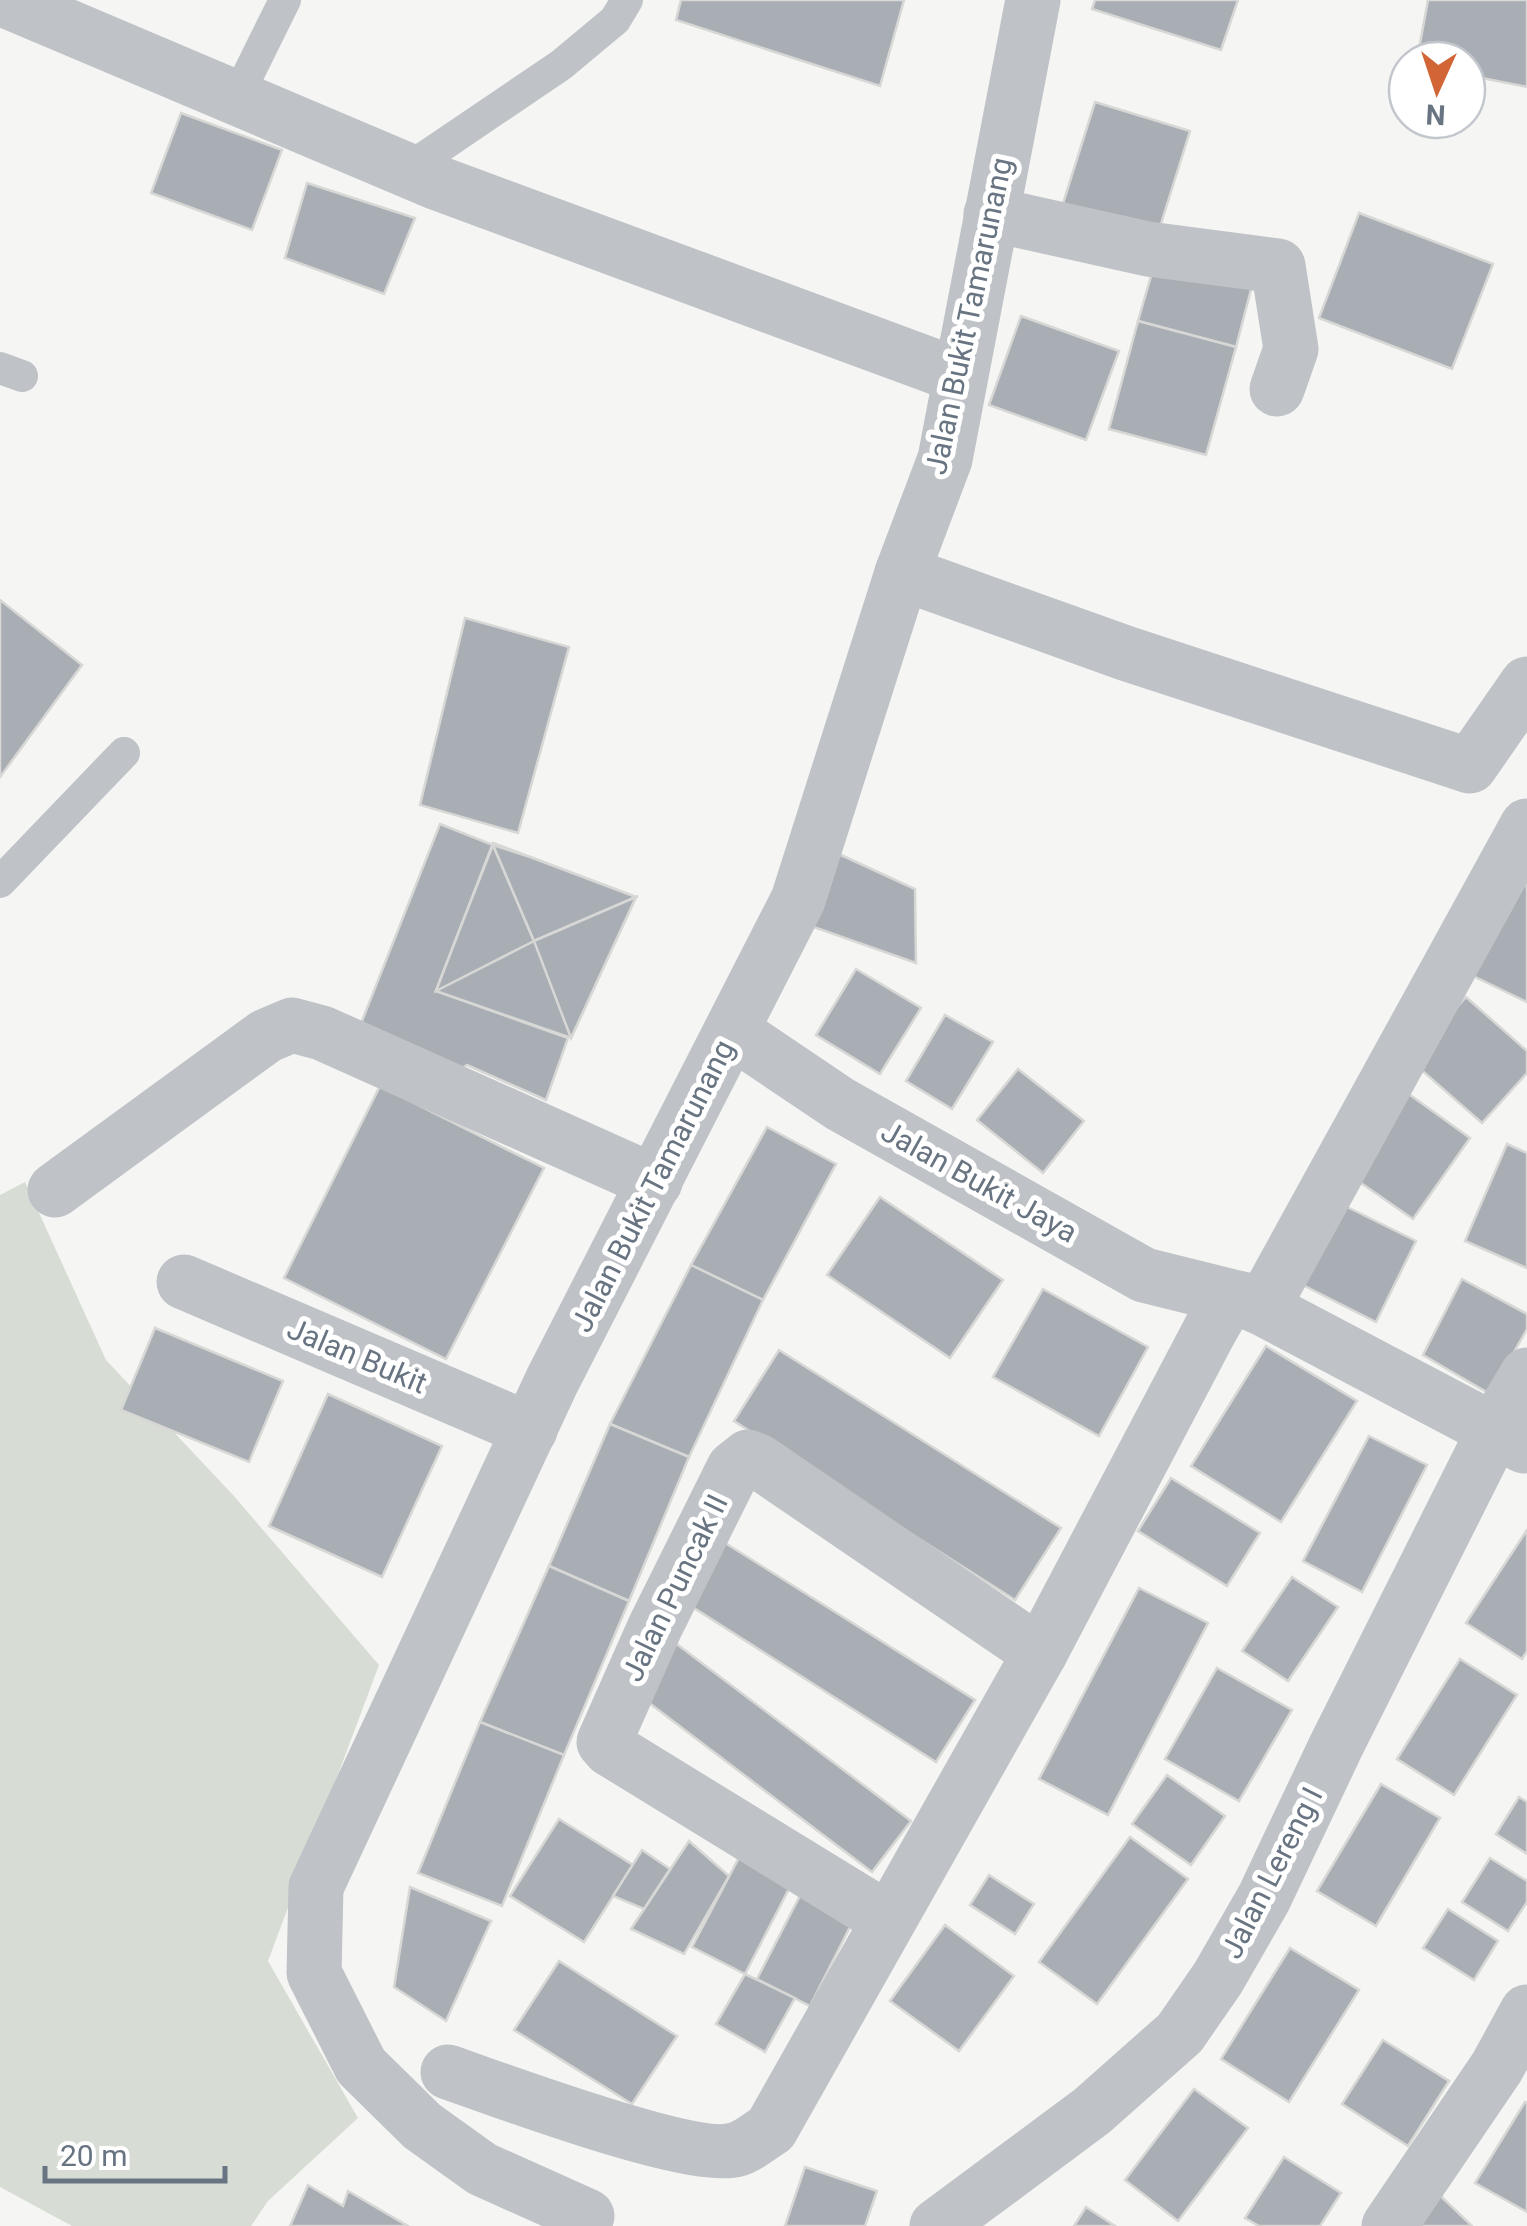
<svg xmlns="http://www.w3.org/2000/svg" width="1527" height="2226" font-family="Roboto,sans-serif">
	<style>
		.green { fill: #d7dcd4 }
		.building { fill: #a8aeb4; stroke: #d7d7d5; stroke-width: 2.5 }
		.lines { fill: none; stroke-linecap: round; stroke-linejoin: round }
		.service { stroke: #bfc2c6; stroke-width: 32 }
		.minor { stroke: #bfc2c6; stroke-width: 55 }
		.labels { text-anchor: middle; stroke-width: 10; stroke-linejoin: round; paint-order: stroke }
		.street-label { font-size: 30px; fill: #687481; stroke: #fff }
	</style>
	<rect width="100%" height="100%" fill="#f5f6f3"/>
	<path class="green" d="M25 1182 106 1360 233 1495 379 1665 268 1961 358 2118 268 2201 251 2226H72L0 2187V1195Z"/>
	<g class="building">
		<path d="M681 0H904L880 86 676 20Z"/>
		<path d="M1095 0H1238L1221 50 1092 9Z"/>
		<path d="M1428 0H1527V87L1467 75V60H1417Z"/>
		<path d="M1095 102 1190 131 1154 246 1059 216Z"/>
		<path d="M181 113 282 150 252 230 151 193Z"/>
		<path d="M307 183 415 218 384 294 285 258Z"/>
		<path d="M1359 213 1493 264 1452 369 1319 318Z"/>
		<path d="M1158 252 1254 278 1236 347 1138 321Z"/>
		<path d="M1021 316 1119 351 1086 440 989 405Z"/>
		<path d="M1138 321 1236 347 1206 455 1109 429Z"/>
		<path d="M0 600 82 665 0 777Z"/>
		<path d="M465 618 569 647 518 833 420 805Z"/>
		<path d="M440 824 493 845 436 991 568 1038 546 1100 467 1065 461 1069 360 1026Z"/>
		<path d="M493 843 636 897 571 1038 436 991Z"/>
		<path d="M493 845 534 941 436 991 463 921Z"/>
		<path d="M493 845 530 857 636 897 534 941Z"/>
		<path d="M828 849 915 889 916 963 805 924Z"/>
		<path d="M1527 882V1002L1463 971Z"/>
		<path d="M636 897 611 951 571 1038 534 941Z"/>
		<path d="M856 969 921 1008 880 1074 816 1035Z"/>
		<path d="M1466 997 1527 1051V1073L1482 1123 1410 1060Z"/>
		<path d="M945 1015 993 1042 952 1109 906 1081Z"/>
		<path d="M1018 1069 1084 1121 1043 1173 977 1120Z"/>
		<path d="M380 1086 544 1168 446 1359 284 1278Z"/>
		<path d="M1406 1092 1470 1138 1413 1219 1348 1174Z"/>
		<path d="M767 1127 836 1164 763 1300 691 1265Z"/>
		<path d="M1507 1144 1527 1153V1268L1465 1241Z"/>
		<path d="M880 1197 1003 1280 950 1358 827 1275Z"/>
		<path d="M1335 1201 1416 1241 1376 1322 1295 1281Z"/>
		<path d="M691 1265 763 1300 689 1457 610 1424Z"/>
		<path d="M1462 1279 1527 1314V1329L1490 1394 1423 1355Z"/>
		<path d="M1043 1289 1148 1347 1099 1436 993 1377Z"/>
		<path d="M155 1328 283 1381 249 1462 121 1410Z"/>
		<path d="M1266 1346 1357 1401 1281 1522 1191 1466Z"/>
		<path d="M779 1350 1061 1528 1015 1600 734 1421Z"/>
		<path d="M328 1394 442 1446 382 1577 269 1526Z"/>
		<path d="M610 1424 689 1457 629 1601 549 1566Z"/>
		<path d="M1369 1436 1427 1465 1362 1592 1303 1561Z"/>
		<path d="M1171 1478 1260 1533 1227 1586 1138 1531Z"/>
		<path d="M1527 1530V1651L1522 1659 1466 1623Z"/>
		<path d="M722 1541 975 1700 936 1762 683 1601Z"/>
		<path d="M549 1566 629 1601 564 1755 480 1722Z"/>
		<path d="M1292 1577 1338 1607 1288 1681 1242 1651Z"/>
		<path d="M1139 1588 1208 1623 1108 1815 1039 1779Z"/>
		<path d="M674 1642 911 1821 872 1872 636 1693Z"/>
		<path d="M1460 1659 1517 1695 1454 1795 1397 1759Z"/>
		<path d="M1217 1668 1292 1710 1239 1801 1165 1759Z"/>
		<path d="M480 1722 564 1755 502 1906 418 1873Z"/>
		<path d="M1167 1775 1225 1816 1191 1865 1132 1824Z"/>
		<path d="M1381 1784 1440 1818 1376 1926 1317 1891Z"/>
		<path d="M1519 1797 1527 1802V1854L1496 1834Z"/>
		<path d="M559 1819 633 1865 584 1942 510 1896Z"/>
		<path d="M1130 1837 1188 1879 1097 2004 1039 1962Z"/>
		<path d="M689 1841 729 1876 684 1954 631 1929Z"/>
		<path d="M642 1850 670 1869 644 1909 613 1896Z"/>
		<path d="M743 1850 793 1881 745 1974 692 1947Z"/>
		<path d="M1490 1858 1527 1881V1902L1508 1931 1462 1902Z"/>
		<path d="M989 1875 1034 1904 1015 1934 970 1905Z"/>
		<path d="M805 1886 856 1915 810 2006 757 1979Z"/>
		<path d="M410 1887 491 1921 446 2021 394 1987Z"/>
		<path d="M1448 1909 1498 1941 1474 1980 1423 1948Z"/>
		<path d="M945 1925 1014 1976 959 2051 890 2001Z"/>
		<path d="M1290 1948 1359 1990 1289 2102 1221 2059Z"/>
		<path d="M559 1961 677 2036 632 2104 514 2030Z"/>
		<path d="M745 1974 795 1998 765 2052 716 2024Z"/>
		<path d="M1383 2040 1449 2081 1408 2146 1342 2104Z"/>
		<path d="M1194 2089 1248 2128 1178 2221 1125 2180Z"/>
		<path d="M1525 2102 1527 2103V2212L1475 2183Z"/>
		<path d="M1284 2157 1341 2193 1320 2226H1259L1245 2218Z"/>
		<path d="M805 2167 877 2191 865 2226H785Z"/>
		<path d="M1427 2183 1472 2226H1392Z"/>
		<path d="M308 2185 343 2206 348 2191 408 2226H290Z"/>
		<path d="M1086 2207 1115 2226H1074Z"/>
	</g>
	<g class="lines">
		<g class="service">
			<path d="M237 97 285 0"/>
			<path d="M406 170 561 65 615 20 627 0"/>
			<path d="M0 368 22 376"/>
			<path d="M0 882 124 753"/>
		</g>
		<g class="minor">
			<path d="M5 0 435 182 960 376"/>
			<path d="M991 214 1148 249 1278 266 1291 349 1277 389"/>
			<path d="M902 573 1125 653 1470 766 1527 684"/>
			<path d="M733 1032 840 1104 1144 1275 1241 1299 1262 1308 1524 1446"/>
			<path d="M55 1190 266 1036 292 1025 322 1033 655 1182"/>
			<path d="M184 1282 530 1430"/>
			<path d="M1262 1308 1527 826"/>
			<path d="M887 1919 610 1749 604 1742 655 1627 734 1468 748 1457 758 1461 1040 1653"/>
			<path d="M448 2072C500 2090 696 2164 738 2149 750 2145 761 2135 771 2129L1040 1653 1210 1330 1222 1309 1241 1299"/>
			<path d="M584 2226 587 2216 482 2169 422 2126 361 2066 314 1973 316 1887 552 1381 798 900 902 573 945 459 1033 0"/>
			<path d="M937 2226 1092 2111 1180 2033 1218 1978 1264 1898 1336 1746 1495 1429 1527 1375"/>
			<path d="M1389 2226 1497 2067 1527 2012"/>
		</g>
	</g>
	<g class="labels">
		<g class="street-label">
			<text transform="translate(969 316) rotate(-78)" y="10">Jalan Bukit Tamarunang</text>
			<text transform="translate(979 1182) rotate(29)" y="10">Jalan Bukit Jaya</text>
			<text transform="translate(653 1186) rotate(-63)" y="10">Jalan Bukit Tamarunang</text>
			<text transform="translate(357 1356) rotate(23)" y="10">Jalan Bukit</text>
			<text transform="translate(675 1588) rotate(-64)" y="10">Jalan Puncak II</text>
			<text transform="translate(1272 1873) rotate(-63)" y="10">Jalan Lereng I</text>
		</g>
	</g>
	<g transform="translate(1437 90) rotate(183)"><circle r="48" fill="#ffffff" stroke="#c3c7cd" stroke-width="2.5"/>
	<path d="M0-8L18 38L0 25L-18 38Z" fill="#d26536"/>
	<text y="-15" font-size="28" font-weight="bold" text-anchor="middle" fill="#687481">N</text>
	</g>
	<path d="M45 2166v15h180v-15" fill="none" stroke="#687481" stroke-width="5"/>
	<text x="60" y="2166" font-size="30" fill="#687481" stroke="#ffffff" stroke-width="8" paint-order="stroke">20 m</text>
</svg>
